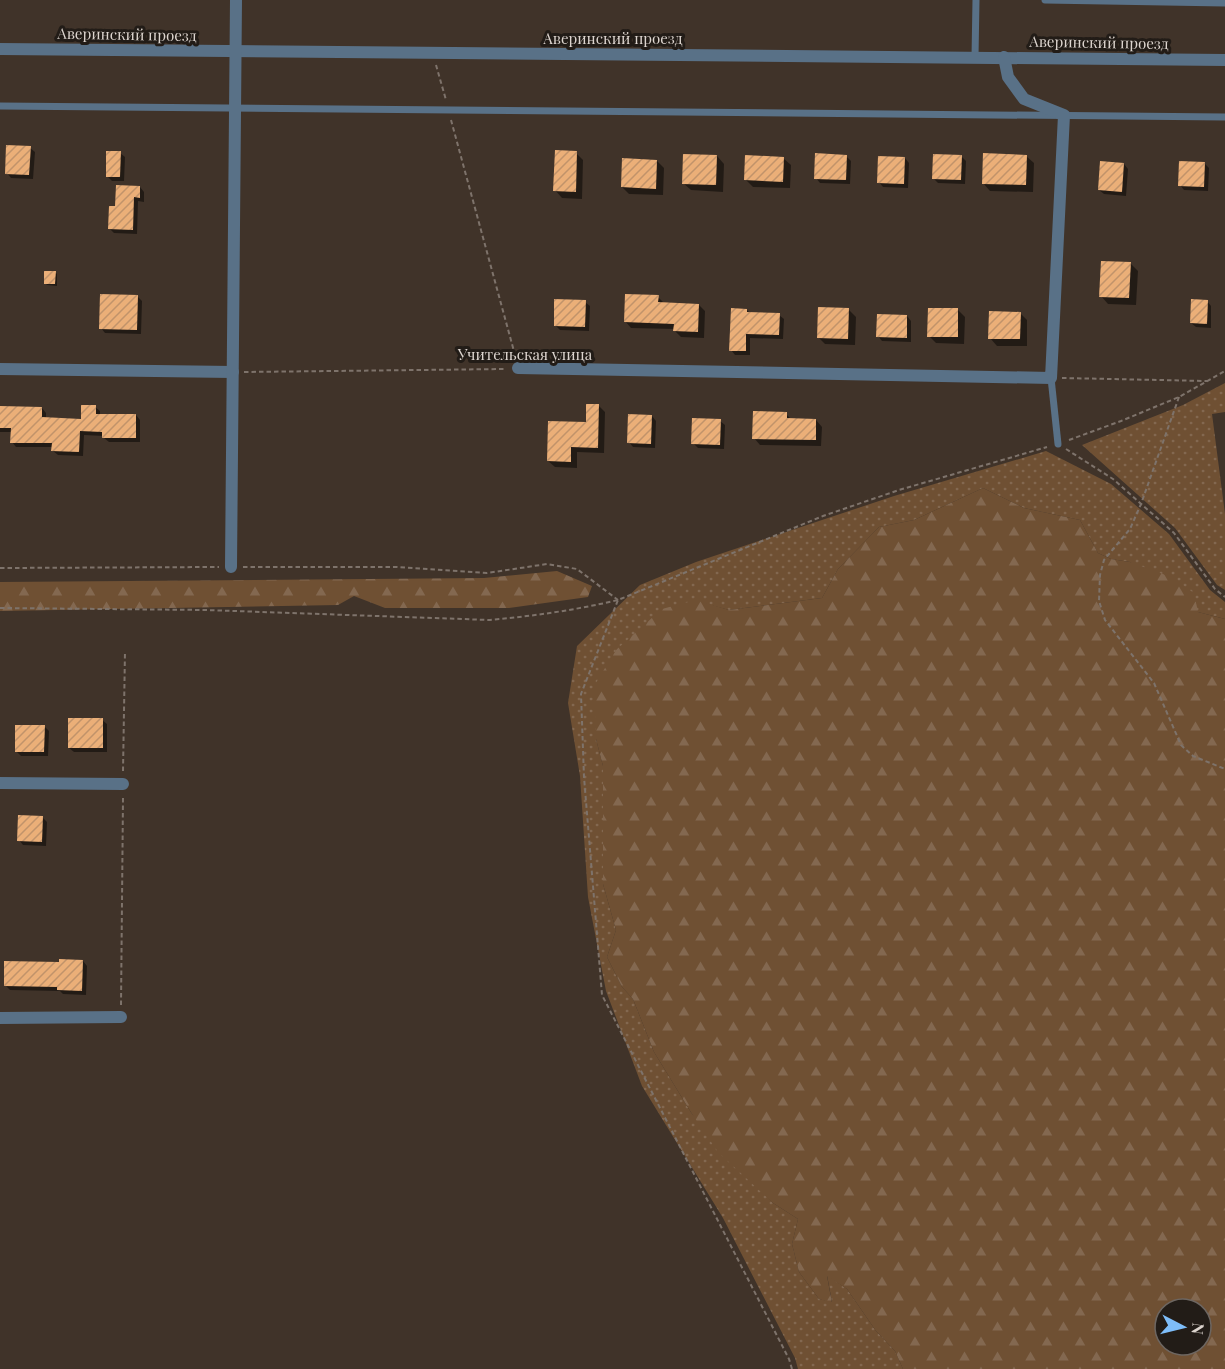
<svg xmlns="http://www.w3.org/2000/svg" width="1225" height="1369" font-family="'Playfair Display',serif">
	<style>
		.green { fill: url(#green-dots) }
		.forest { fill: url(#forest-firs); fill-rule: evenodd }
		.shadow { fill: #0007 }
		.building { fill: url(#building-hatch) }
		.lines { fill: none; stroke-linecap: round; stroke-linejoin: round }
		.path { stroke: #7e736b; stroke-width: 2; stroke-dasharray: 4.5 3; stroke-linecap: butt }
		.service { stroke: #597187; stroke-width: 7 }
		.minor { stroke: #597187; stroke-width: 12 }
		.labels { text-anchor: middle; stroke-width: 6; stroke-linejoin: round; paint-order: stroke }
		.street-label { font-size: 15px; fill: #ddd5cf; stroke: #221c17 }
	</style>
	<defs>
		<pattern id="green-dots" width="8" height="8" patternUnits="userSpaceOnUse" patternTransform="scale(1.5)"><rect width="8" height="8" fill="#6f5033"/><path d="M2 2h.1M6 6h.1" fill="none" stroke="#836850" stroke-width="1.8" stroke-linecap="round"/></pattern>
		<pattern id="forest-firs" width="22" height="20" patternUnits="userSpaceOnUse" patternTransform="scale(1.5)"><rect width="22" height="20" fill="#6f5033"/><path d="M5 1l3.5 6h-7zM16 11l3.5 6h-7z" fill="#836850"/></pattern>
		<pattern id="building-hatch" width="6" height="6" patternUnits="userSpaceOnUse" patternTransform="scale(1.5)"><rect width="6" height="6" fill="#ebaf78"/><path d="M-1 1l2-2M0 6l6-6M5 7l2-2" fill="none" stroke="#c1936a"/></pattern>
	</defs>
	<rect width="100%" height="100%" fill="#403329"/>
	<g class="green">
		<path d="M1225 383V412L1212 414 1225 514V590L1217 585 1175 528 1082 445 1183 405Z"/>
		<path d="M1046 451 1111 484 1169 534 1210 590 1225 602V619L1198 612 1130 562 1111 559 1098 553 1080 520 1024 508 983 488 914 520 879 527 838 569 822 598 729 610 696 601 596 739 603 766V884L616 930 607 957 622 987 633 999 654 1052 692 1114 773 1203 798 1219 792 1244 799 1272 819 1299 832 1302 827 1275 847 1289 876 1331 895 1351 903 1369H798L795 1358 723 1218 642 1086 606 991 588 897 580 776 568 703 577 646 640 585 696 562 894 496Z"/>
	</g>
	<g class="forest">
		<path d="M983 488 1024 508 1080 520 1098 553 1111 559 1130 562 1171 577 1194 593 1198 612 1225 619V1369H903L895 1351 876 1331 847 1289 827 1276 832 1303 819 1299 799 1272 792 1244 798 1219 773 1203 718 1152 692 1114 654 1052 633 999 622 987 607 957 616 930 603 884V766L596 739 594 686 616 650 662 609 696 600 729 610 822 598 838 569 879 527 914 520ZM1165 1309H1201V1345H1165Z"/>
		<path d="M557 571 592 586 588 597 509 608H385L354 596 338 605 0 611V582L484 578Z"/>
	</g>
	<g class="shadow">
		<path d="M30 148 35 152 33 179 11 178 7 173Z"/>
		<path d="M120 153 125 157 124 181H112L107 176Z"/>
		<path d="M576 153 583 160 582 199 562 198 555 190Z"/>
		<path d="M717 156 724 164 723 192 691 190 683 183Z"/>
		<path d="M846 156 851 161 850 184 820 183 816 178Z"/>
		<path d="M961 156 966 161 965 184 938 183 934 179Z"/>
		<path d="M1026 156 1034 163 1033 192 990 191 983 183Z"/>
		<path d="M783 158 791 165 790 188 753 187 746 180Z"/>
		<path d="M905 158 909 163 908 188 883 187 879 182Z"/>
		<path d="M657 161 664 168 663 195 629 194 622 187Z"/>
		<path d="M1204 163 1209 168 1208 191 1184 190 1180 185Z"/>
		<path d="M1124 164 1128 169 1126 196 1104 194 1099 190Z"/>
		<path d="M140 187 144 192V202L138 201 137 234 114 233 109 228 116 207Z"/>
		<path d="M1130 263 1138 271 1136 305 1108 304 1101 296Z"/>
		<path d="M55 272 57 274V286L47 285 45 283Z"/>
		<path d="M137 296 142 301 141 334 105 333 101 328Z"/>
		<path d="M658 297 664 303 699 305 705 311 704 338 681 337 675 331V329L631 328 625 321Z"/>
		<path d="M1207 301 1211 306V328L1196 327 1191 323Z"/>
		<path d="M585 302 590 306 589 331 560 330 555 325Z"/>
		<path d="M747 310 750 313 779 315 784 319 783 339 750 338V355H735L731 350Z"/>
		<path d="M849 310 856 317 855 345 825 344 818 337Z"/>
		<path d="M958 310 965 317 964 344 936 343 929 336Z"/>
		<path d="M1020 313 1027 320V346H997L990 338Z"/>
		<path d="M907 316 911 321V342L882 341 878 336Z"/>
		<path d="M599 406 605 412 604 453 577 452V468L555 467 548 461 587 423Z"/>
		<path d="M95 407 100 411V415H136L140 420V442H109L104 438V436L84 435 83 456 58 455 53 451V447H16L12 442V432H0V408H42L46 413V419L82 420Z"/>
		<path d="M786 414 792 420H816L822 427 821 446 760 445 754 438Z"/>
		<path d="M652 416 656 421 655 448 633 447 629 442Z"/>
		<path d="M720 421 725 425 724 449 698 448 693 443Z"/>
		<path d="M102 720 107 724V752H74L69 748Z"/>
		<path d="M44 726 49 731 48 756H21L16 751Z"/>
		<path d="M43 818 47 822 46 846 23 845 19 840Z"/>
		<path d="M83 961 87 966 86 995 63 994 60 991 10 990 6 986 60 963Z"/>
	</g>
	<g class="building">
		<path d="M6 145 31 146 29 175 5 174Z"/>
		<path d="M555 150 577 151 576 192 553 191Z"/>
		<path d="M106 151H121L120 177H106Z"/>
		<path d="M815 153 847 155 846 180 814 179Z"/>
		<path d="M983 153 1027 155 1026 185 982 184Z"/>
		<path d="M683 154 717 155 716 185 682 184Z"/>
		<path d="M933 154 962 155 961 180 932 179Z"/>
		<path d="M745 155 784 157 783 182 744 180Z"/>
		<path d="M878 156 905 157 904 184 877 183Z"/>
		<path d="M622 158 657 160 656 189 621 187Z"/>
		<path d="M1100 161 1124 163 1122 192 1098 190Z"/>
		<path d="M1179 161 1205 162 1204 187 1178 186Z"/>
		<path d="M116 185 140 186V198L134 197 133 230 108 229 109 206H115Z"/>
		<path d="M1101 261 1131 262 1129 298 1099 297Z"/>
		<path d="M44 271H56L55 284H44Z"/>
		<path d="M100 294 138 295 137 330 99 329Z"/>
		<path d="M625 294 659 295 658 302 699 304 698 332 673 331 674 324 624 322Z"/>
		<path d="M554 299 586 300 585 327 554 326Z"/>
		<path d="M1191 299 1208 300 1207 324 1190 323Z"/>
		<path d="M818 307 849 308 848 339 817 338Z"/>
		<path d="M731 308 747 309V312L780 313 779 335 746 334V351H729Z"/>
		<path d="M928 308H958V337H927Z"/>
		<path d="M989 311 1021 312 1020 339H988Z"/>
		<path d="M877 314 907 315V338L876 337Z"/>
		<path d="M586 404H599L598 448 571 447V462L547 461 548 421 586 422Z"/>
		<path d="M81 405H96V414H136V438H102V432L80 431 79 452 51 451 52 443H10L11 428H0V406L42 407V417L81 419Z"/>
		<path d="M753 411 787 412V418L816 419V440L752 439Z"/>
		<path d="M628 414 652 415 651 444 627 443Z"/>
		<path d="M692 418 721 419 720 445 691 444Z"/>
		<rect x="68" y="718" width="35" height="30"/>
		<path d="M15 725H45L44 752H15Z"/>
		<path d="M18 815 43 816 42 842 17 841Z"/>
		<path d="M59 959 83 960 82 991 57 990V987L4 986V961L59 962Z"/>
	</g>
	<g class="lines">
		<g class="path">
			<path d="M436 65 446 100"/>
			<path d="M451 120 515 355"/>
			<path d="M244 372 506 369"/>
			<path d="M1062 378 1207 381"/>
			<path d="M1179 397 1141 504 1130 529 1104 560 1100 575 1099 601 1105 620 1154 683 1181 745 1193 756 1225 769"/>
			<path d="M1069 440 1121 421 1179 397 1225 371"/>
			<path d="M1066 449 1113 479 1174 533 1215 589 1225 597"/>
			<path d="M243 567H396L487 573 547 564 577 569 618 600"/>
			<path d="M0 568 219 567"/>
			<path d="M0 608 206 610 490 620C534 616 576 610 618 600"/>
			<path d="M123 771 125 651"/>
			<path d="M121 1005 123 798"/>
			<path d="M792 1369 789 1359 602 995 584 777 581 694 618 600 823 516 899 490 1047 447"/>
		</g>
		<g class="service">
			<path d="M1045 0 1225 3"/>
			<path d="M975 57 976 0"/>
			<path d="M0 106 1225 117"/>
			<path d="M1051 378 1058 444"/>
		</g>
		<g class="minor">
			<path d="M0 49 1225 60"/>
			<path d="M518 368 1051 378 1064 115 1024 99 1008 77 1004 57"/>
			<path d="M0 369 233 372"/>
			<path d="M231 567 236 0"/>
			<path d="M0 783 123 784"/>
			<path d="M0 1018 121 1017"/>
		</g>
	</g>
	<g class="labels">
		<g class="street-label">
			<text transform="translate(127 35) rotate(1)" y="5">Аверинский проезд</text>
			<text x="613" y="44">Аверинский проезд</text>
			<text transform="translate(1099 43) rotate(1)" y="5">Аверинский проезд</text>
			<text x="525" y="360">Учительская улица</text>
		</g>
	</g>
	<g transform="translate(1183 1327) rotate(97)"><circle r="28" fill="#221c17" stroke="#6d6661" stroke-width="1.5"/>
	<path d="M0-4.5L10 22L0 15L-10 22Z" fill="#7ebdf9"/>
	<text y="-9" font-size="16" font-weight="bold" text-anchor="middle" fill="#ddd5cf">N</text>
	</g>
</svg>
